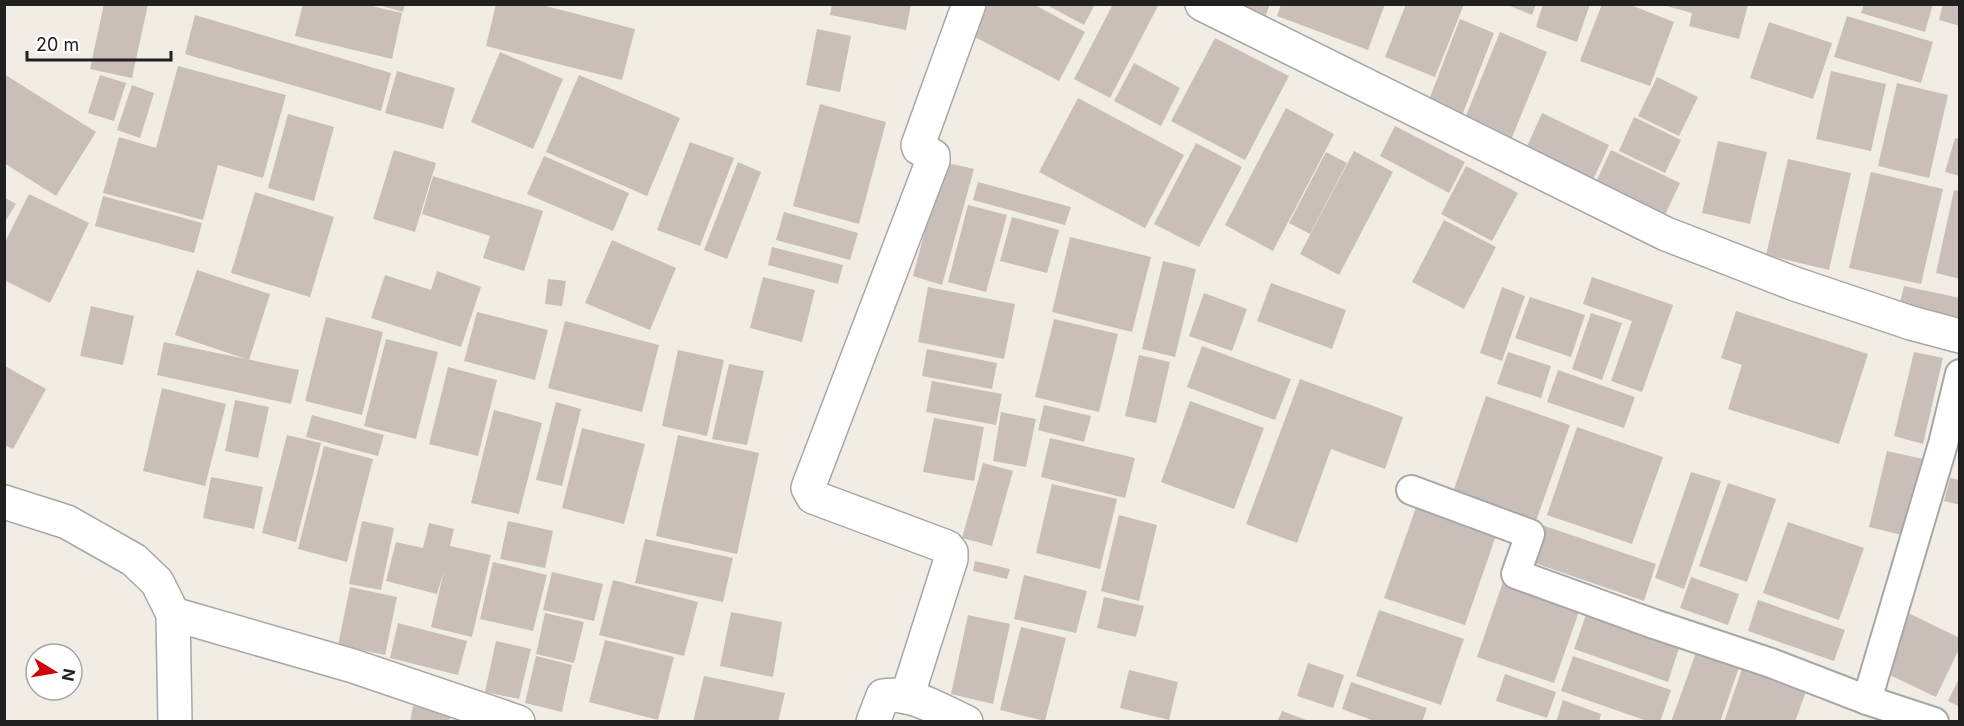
<svg xmlns="http://www.w3.org/2000/svg" width="1964" height="726" font-family="Inter,sans-serif">
	<style>
		.building { fill: #cabfb8 }
		.lines { fill: none; stroke-linecap: round; stroke-linejoin: round }
		.service-casing { stroke: #a7a7a7; stroke-width: 32 }
		.minor-casing { stroke: #a7a7a7; stroke-width: 36 }
		.service { stroke: #fff; stroke-width: 28 }
		.minor { stroke: #fff; stroke-width: 33 }
	</style>
	<rect width="100%" height="100%" fill="#f1ede5"/>
	<g class="building">
		<path d="M104 4H148L132 78 90 69Z"/>
		<path d="M303 4H363L402 13 392 59 295 36Z"/>
		<path d="M375 4H405L403 12Z"/>
		<path d="M496 4H538L635 29 622 80 486 46Z"/>
		<path d="M832 4H911L906 30 830 15Z"/>
		<path d="M984 4H1033L1085 32 1059 81 969 34Z"/>
		<path d="M1045 4H1095L1084 25Z"/>
		<path d="M1113 4H1159L1110 98 1074 79Z"/>
		<path d="M1223 4H1270L1264 20Z"/>
		<path d="M1281 4H1385L1368 50 1277 16Z"/>
		<path d="M1406 4H1464L1435 77 1385 57Z"/>
		<path d="M1505 4H1536L1532 15Z"/>
		<path d="M1543 4H1590L1577 42 1536 27Z"/>
		<path d="M1602 4H1628L1674 22 1650 86 1580 61Z"/>
		<path d="M1864 4H1933L1925 32 1861 13Z"/>
		<path d="M1943 4H1960V26L1939 20Z"/>
		<path d="M1663 5H1748L1739 39 1689 26 1692 13Z"/>
		<path d="M195 15 391 73 381 111 185 54Z"/>
		<path d="M1847 16 1933 42 1921 83 1834 57Z"/>
		<path d="M1460 19 1494 33 1458 126 1424 113Z"/>
		<path d="M1769 22 1832 43 1813 99 1750 78Z"/>
		<path d="M817 29 851 36 840 92 806 85Z"/>
		<path d="M1500 32 1547 52 1506 152 1459 133Z"/>
		<path d="M1215 38 1289 76 1245 160 1171 121Z"/>
		<path d="M500 52 563 79 533 149 471 122Z"/>
		<path d="M1134 63 1180 88 1161 126 1114 101Z"/>
		<path d="M178 66 286 95 263 178 218 165 203 220 103 193 119 137 156 148Z"/>
		<path d="M397 71 455 88 443 129 385 113Z"/>
		<path d="M1831 71 1886 84 1871 151 1816 139Z"/>
		<path d="M4 74 96 132 56 196 4 163Z"/>
		<path d="M100 75 126 83 114 121 88 113Z"/>
		<path d="M579 75 680 118 647 196 546 152Z"/>
		<path d="M1657 77 1698 97 1679 136 1638 116Z"/>
		<path d="M1897 83 1948 95 1929 178 1878 166Z"/>
		<path d="M132 85 154 93 140 138 117 130Z"/>
		<path d="M1078 98 1184 155 1145 228 1039 172Z"/>
		<path d="M820 104 886 122 859 224 793 206Z"/>
		<path d="M1286 108 1334 134 1273 251 1225 225Z"/>
		<path d="M1542 113 1609 145 1592 182 1525 151Z"/>
		<path d="M288 114 334 127 314 201 268 188Z"/>
		<path d="M1634 117 1681 140 1665 173 1619 151Z"/>
		<path d="M1395 126 1465 162 1449 193 1380 156Z"/>
		<path d="M1955 138 1960 139V176L1945 172Z"/>
		<path d="M1718 141 1767 152 1750 224 1702 213Z"/>
		<path d="M690 142 734 158 700 246 657 230Z"/>
		<path d="M1196 143 1242 167 1199 247 1154 224Z"/>
		<path d="M394 150 436 163 415 232 373 219Z"/>
		<path d="M1611 150 1680 183 1663 219 1594 186Z"/>
		<path d="M1354 151 1393 172 1339 275 1300 254Z"/>
		<path d="M1326 152 1347 163 1310 234 1289 223Z"/>
		<path d="M544 156 629 193 613 231 527 194Z"/>
		<path d="M1788 159 1851 173 1829 270 1766 255Z"/>
		<path d="M738 162 761 172 727 259 704 250Z"/>
		<path d="M943 162 974 169 942 285 913 276Z"/>
		<path d="M1466 166 1518 193 1492 241 1441 214Z"/>
		<path d="M1871 172 1943 189 1921 284 1849 268Z"/>
		<path d="M433 176 543 211 524 271 483 258 490 236 422 214Z"/>
		<path d="M978 182 1071 207 1065 225 973 200Z"/>
		<path d="M1954 190 1960 191V279L1936 273Z"/>
		<path d="M255 192 334 217 310 297 231 273Z"/>
		<path d="M29 194 89 223 50 303 4 280V244Z"/>
		<path d="M103 196 202 223 194 253 95 226Z"/>
		<path d="M4 197 16 204 4 223Z"/>
		<path d="M968 205 1007 215 986 292 948 282Z"/>
		<path d="M784 212 858 233 850 260 776 240Z"/>
		<path d="M1012 217 1059 230 1047 273 1000 261Z"/>
		<path d="M1444 220 1496 247 1464 309 1412 282Z"/>
		<path d="M1070 237 1151 257 1132 332 1052 312Z"/>
		<path d="M612 240 676 268 650 330 585 303Z"/>
		<path d="M772 247 843 265 838 284 768 265Z"/>
		<path d="M1163 261 1196 269 1175 357 1142 349Z"/>
		<path d="M197 270 270 294 249 360 175 335Z"/>
		<path d="M437 271 481 287 461 347 371 318 385 275 431 290Z"/>
		<path d="M763 277 815 290 802 342 750 328Z"/>
		<path d="M1592 277 1673 305 1642 392 1611 381 1632 321 1583 304Z"/>
		<path d="M548 279 566 281 562 306 545 304Z"/>
		<path d="M1271 283 1346 310 1332 349 1257 321Z"/>
		<path d="M1904 286 1960 298V330L1897 315Z"/>
		<path d="M928 287 1015 304 1004 359 918 342Z"/>
		<path d="M1502 287 1525 296 1502 361 1480 353Z"/>
		<path d="M1204 293 1247 309 1232 351 1189 336Z"/>
		<path d="M1530 297 1585 315 1571 357 1515 338Z"/>
		<path d="M91 306 134 316 123 365 80 356Z"/>
		<path d="M1736 311 1868 354 1839 444 1728 409 1742 365 1721 358Z"/>
		<path d="M477 312 548 330 535 380 464 361Z"/>
		<path d="M1591 313 1622 323 1602 380 1572 369Z"/>
		<path d="M326 317 383 332 362 415 305 401Z"/>
		<path d="M1054 319 1118 334 1099 412 1035 397Z"/>
		<path d="M565 321 659 345 642 412 548 388Z"/>
		<path d="M386 339 438 352 416 439 364 426Z"/>
		<path d="M164 342 299 370 291 404 157 375Z"/>
		<path d="M1202 346 1291 379 1275 420 1187 387Z"/>
		<path d="M927 349 997 363 992 389 922 376Z"/>
		<path d="M678 350 724 360 707 436 662 426Z"/>
		<path d="M1508 352 1551 366 1541 398 1497 384Z"/>
		<path d="M1914 352 1943 358 1923 444 1894 436Z"/>
		<path d="M1139 355 1170 362 1156 423 1125 416Z"/>
		<path d="M729 364 764 371 747 445 712 439Z"/>
		<path d="M5 366 46 389 13 449 5 445Z"/>
		<path d="M448 367 497 380 478 456 429 444Z"/>
		<path d="M1558 370 1635 397 1624 428 1547 402Z"/>
		<path d="M1300 379 1403 417 1385 469 1331 449 1297 543 1246 524Z"/>
		<path d="M932 381 1002 394 996 425 926 412Z"/>
		<path d="M162 388 226 404 205 486 143 471Z"/>
		<path d="M1486 396 1570 425 1536 521 1453 492Z"/>
		<path d="M235 400 269 407 258 458 225 451Z"/>
		<path d="M1190 401 1264 428 1234 509 1161 482Z"/>
		<path d="M556 402 581 409 562 486 536 480Z"/>
		<path d="M1044 405 1091 416 1084 442 1038 430Z"/>
		<path d="M494 410 542 423 519 514 471 503Z"/>
		<path d="M1001 412 1036 419 1026 467 993 461Z"/>
		<path d="M312 415 384 435 378 456 306 437Z"/>
		<path d="M934 418 984 427 974 481 923 472Z"/>
		<path d="M1577 427 1663 457 1632 544 1547 515Z"/>
		<path d="M582 428 645 444 624 524 562 508Z"/>
		<path d="M287 435 321 443 296 542 262 533Z"/>
		<path d="M678 435 759 453 737 554 656 536Z"/>
		<path d="M1050 438 1135 458 1125 498 1041 477Z"/>
		<path d="M324 446 373 459 347 562 298 549Z"/>
		<path d="M1887 451 1928 460 1910 537 1869 527Z"/>
		<path d="M983 463 1013 471 992 546 962 538Z"/>
		<path d="M1691 472 1721 481 1684 589 1655 578Z"/>
		<path d="M211 477 263 487 254 529 203 518Z"/>
		<path d="M1950 478 1960 480V505L1944 501Z"/>
		<path d="M1728 483 1776 499 1747 582 1699 566Z"/>
		<path d="M1052 484 1117 499 1100 569 1036 553Z"/>
		<path d="M1419 499 1499 527 1465 625 1384 598Z"/>
		<path d="M1119 515 1157 525 1139 601 1101 591Z"/>
		<path d="M362 521 394 528 381 590 349 584Z"/>
		<path d="M508 521 553 531 545 568 500 559Z"/>
		<path d="M1788 522 1864 548 1839 620 1763 593Z"/>
		<path d="M429 523 454 529 450 546 491 555 472 637 431 627 444 571 437 594 386 581 396 542 423 548Z"/>
		<path d="M1539 524 1656 564 1644 601 1526 560Z"/>
		<path d="M645 539 733 558 723 602 635 583Z"/>
		<path d="M975 561 1010 569 1007 579 973 571Z"/>
		<path d="M493 562 547 575 533 631 480 619Z"/>
		<path d="M552 572 603 584 594 621 543 610Z"/>
		<path d="M1024 575 1087 591 1076 633 1014 619Z"/>
		<path d="M1505 576 1582 603 1554 683 1477 657Z"/>
		<path d="M1691 577 1739 594 1728 625 1680 608Z"/>
		<path d="M613 580 698 602 684 656 599 635Z"/>
		<path d="M350 587 397 597 385 655 338 645Z"/>
		<path d="M1104 597 1144 606 1136 637 1097 628Z"/>
		<path d="M1758 600 1845 630 1834 661 1748 631Z"/>
		<path d="M1589 606 1682 639 1668 682 1574 649Z"/>
		<path d="M1379 610 1464 639 1441 705 1356 676Z"/>
		<path d="M731 612 782 622 773 677 720 666Z"/>
		<path d="M1906 612 1960 638V647L1936 697 1879 670Z"/>
		<path d="M545 613 584 622 574 663 536 654Z"/>
		<path d="M968 615 1010 624 993 704 951 694Z"/>
		<path d="M398 623 467 641 458 675 390 658Z"/>
		<path d="M1021 627 1066 638 1045 721 1000 710Z"/>
		<path d="M605 640 674 657 658 720 589 702Z"/>
		<path d="M496 641 531 649 519 699 485 692Z"/>
		<path d="M1699 644 1742 659 1720 722H1671Z"/>
		<path d="M536 656 572 665 562 712 525 703Z"/>
		<path d="M1573 656 1671 690 1660 722H1650L1561 691Z"/>
		<path d="M1745 660 1809 683 1795 722H1724Z"/>
		<path d="M1308 663 1344 675 1333 708 1297 696Z"/>
		<path d="M1129 670 1178 682 1169 720 1120 708Z"/>
		<path d="M1505 674 1556 692 1547 718 1496 701Z"/>
		<path d="M704 676 785 693 778 722H693Z"/>
		<path d="M1960 676V707L1948 701Z"/>
		<path d="M1351 682 1427 708 1422 722H1377L1342 709Z"/>
		<path d="M1563 700 1601 714 1599 722H1556Z"/>
		<path d="M413 706 451 714 449 722H410Z"/>
		<path d="M1282 711 1309 721V722H1277Z"/>
	</g>
	<g class="lines">
		<defs>
			<g id="service">
				<path d="M1411 490 1530 534 1516 574 1654 624 1771 663 1867 700 1934 722"/>
				<path d="M1867 700 1943 444 1960 374"/>
			</g>
			<g id="minor">
				<path d="M1202 4 1666 234 1795 284 1911 323 1960 336"/>
				<path d="M4 502 67 522 134 560 157 582 173 614 175 722"/>
				<path d="M173 614 353 666 518 722"/>
				<path d="M907 697 951 559V552L947 547 813 497 808 488 933 160V156L919 148 918 145 969 4"/>
				<path d="M873 722 883 696C911 691 941 711 966 722"/>
			</g>
		</defs>
		<use href="#service" class="service-casing"/>
		<use href="#minor" class="minor-casing"/>
		<use href="#service" class="service"/>
		<use href="#minor" class="minor"/>
	</g>
	<rect width="1964" height="726" fill="none" stroke="#202020" stroke-width="12"/>
	<g transform="translate(54 672) rotate(101)"><circle r="28" fill="#ffffff" stroke="#a6a6a6" stroke-width="1.5"/>
	<path d="M0-4.5L10 22L0 15L-10 22Z" fill="#d0000b"/>
	<text y="-9" font-size="16" font-weight="bold" text-anchor="middle" fill="#202020">N</text>
	</g>
	<path d="M27 51v9h144v-9" fill="none" stroke="#202020" stroke-width="3"/>
	<text x="36" y="51" font-size="18" fill="#202020" stroke="#ffffff" stroke-width="4.5" paint-order="stroke">20 m</text>
</svg>
